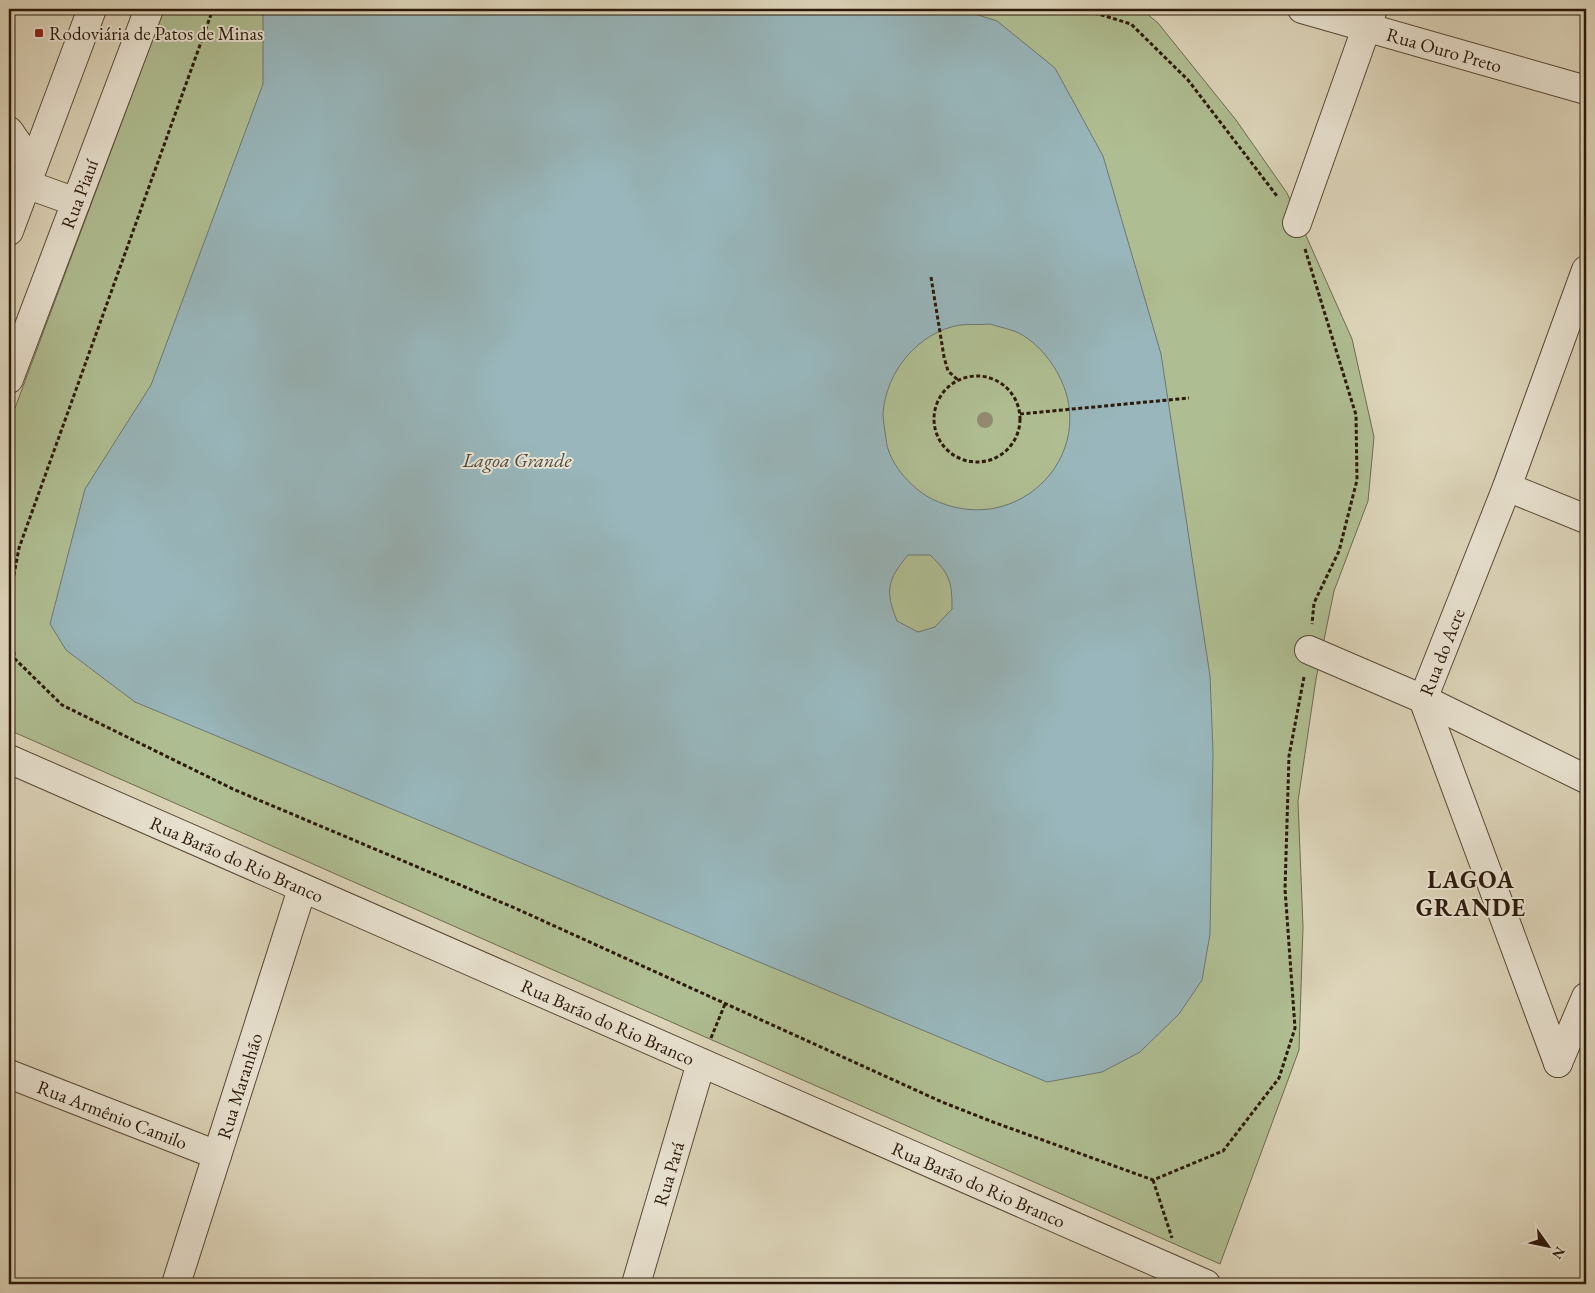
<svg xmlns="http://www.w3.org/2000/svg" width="1595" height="1293" font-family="'EB Garamond',serif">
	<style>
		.green { fill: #afbe92; stroke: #6e6c4e }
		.water { fill: #98b6bb; stroke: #6d7774; fill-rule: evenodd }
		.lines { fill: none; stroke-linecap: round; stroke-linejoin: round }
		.minor-casing { stroke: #584836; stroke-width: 30 }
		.path { stroke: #2c190a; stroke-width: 3; stroke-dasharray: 4 2.5; stroke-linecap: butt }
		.minor { stroke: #eae4d3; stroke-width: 28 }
		.tree { fill: #928a70 }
		.poi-dot { fill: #8f2418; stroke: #eae4d3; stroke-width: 2 }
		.labels { text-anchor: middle; stroke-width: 4; stroke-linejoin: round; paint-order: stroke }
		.poi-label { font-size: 19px; fill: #2c190a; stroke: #eae4d3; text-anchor: start }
		.street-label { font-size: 19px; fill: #2c190a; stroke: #eae4d3 }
		.water-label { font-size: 20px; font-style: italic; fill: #4c483f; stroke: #eae4d3 }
		.district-label { font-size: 24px; font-weight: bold; letter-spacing: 1px; fill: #2c190a; stroke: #eae4d3 }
	</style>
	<rect width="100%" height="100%" fill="#ded6bb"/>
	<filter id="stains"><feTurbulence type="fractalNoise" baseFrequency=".004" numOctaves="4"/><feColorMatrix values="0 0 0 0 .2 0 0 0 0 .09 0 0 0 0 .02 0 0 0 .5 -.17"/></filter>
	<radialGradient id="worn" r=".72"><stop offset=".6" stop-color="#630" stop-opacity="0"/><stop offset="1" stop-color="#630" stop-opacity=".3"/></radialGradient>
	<path class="green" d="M164 9H1141L1158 23 1236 120 1287 193 1352 339 1374 437 1368 501 1334 591 1316 679 1298 801 1303 927 1299 1050 1220 1264 9 730V424Z"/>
	<path class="water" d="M263 9H959L997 21 1055 68 1103 156 1161 354 1210 676 1213 752 1210 934 1202 980 1179 1014 1140 1052 1102 1072 1047 1082 135 702 66 650 50 624 85 489 151 385 263 84ZM990 324C999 327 1010 329 1019 333 1032 340 1044 352 1052 364 1109 447 1019 544 930 498 910 487 888 462 886 439 885 431 883 421 883 413 886 372 918 332 960 325 969 324 980 325 990 324ZM908 555H930C950 574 952 582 952 609L935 627 918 632 897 621C885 591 887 580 908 555Z"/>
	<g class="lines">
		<defs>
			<g id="minor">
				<path id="s1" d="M1302 9 1586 90"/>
				<path d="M9 131 33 166"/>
				<path d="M9 178 76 202"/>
				<path d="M1297 223 1373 9"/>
				<path d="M9 231 92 9"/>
				<path id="s2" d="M9 379 149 9"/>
				<path d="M1507 487 1586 519"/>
				<path d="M1309 650 1423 699 1586 779"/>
				<path id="s3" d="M9 759 1206 1284"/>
				<path id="s4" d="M1558 1063 1423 699 1507 487 1586 270"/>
				<path d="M1558 1063 1586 997"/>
				<path id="s5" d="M9 1074 217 1155"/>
				<path id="s6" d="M176 1284 302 889"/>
				<path id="s7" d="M636 1284 701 1063"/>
			</g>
		</defs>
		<use href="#minor" class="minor-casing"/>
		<g class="path">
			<path d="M1082 9 1131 24 1188 80 1277 196"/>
			<path d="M1305 249 1356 415 1357 480 1339 551 1314 603 1312 624"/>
			<path d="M931 277 944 357 948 371 958 380"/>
			<circle cx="977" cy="419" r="43"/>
			<path d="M1020 414 1189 398"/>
			<path d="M9 601 19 548 213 9"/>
			<path d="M9 626 15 659 62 705 235 790 517 909 942 1102 993 1122 1153 1180 1223 1151 1279 1078 1295 1028 1285 889 1289 756 1304 677"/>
			<path d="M711 1038 725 1004"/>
			<path d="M1153 1180 1172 1238"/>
		</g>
		<use href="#minor" class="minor"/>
	</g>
	<circle class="tree" cx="985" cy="420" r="8"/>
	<rect class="poi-dot" x="34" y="28" width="10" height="10" rx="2.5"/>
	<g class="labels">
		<g class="poi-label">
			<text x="49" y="40">Rodoviária de Patos de Minas</text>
		</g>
		<g class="street-label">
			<text dy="7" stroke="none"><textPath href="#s1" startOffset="148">Rua Ouro Preto</textPath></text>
			<text dy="7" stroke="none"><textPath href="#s2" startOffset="198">Rua Piauí</textPath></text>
			<text dy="7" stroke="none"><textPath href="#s4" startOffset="439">Rua do Acre</textPath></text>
			<text dy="7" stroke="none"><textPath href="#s3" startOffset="249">Rua Barão do Rio Branco</textPath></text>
			<text dy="7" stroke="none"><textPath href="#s3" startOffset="654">Rua Barão do Rio Branco</textPath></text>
			<text dy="7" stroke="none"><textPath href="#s6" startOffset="208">Rua Maranhão</textPath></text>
			<text dy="7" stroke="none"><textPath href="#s5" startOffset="111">Rua Armênio Camilo</textPath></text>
			<text dy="7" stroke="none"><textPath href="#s7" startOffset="115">Rua Pará</textPath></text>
			<text dy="7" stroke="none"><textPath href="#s3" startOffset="1059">Rua Barão do Rio Branco</textPath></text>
		</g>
		<g class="water-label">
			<text x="517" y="467">Lagoa Grande</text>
		</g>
		<g class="district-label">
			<text x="1471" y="888">LAGOA<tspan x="1471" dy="28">GRANDE</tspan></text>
		</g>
	</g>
	<rect width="1595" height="1293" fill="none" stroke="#ded6bb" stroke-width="30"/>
	<rect x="10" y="10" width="1575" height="1273" fill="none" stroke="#2c190a" stroke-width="2.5"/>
	<rect x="15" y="15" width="1565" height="1263" fill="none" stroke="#2c190a"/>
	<g transform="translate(1548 1246) rotate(123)" stroke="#eae4d3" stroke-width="4" paint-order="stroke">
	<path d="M0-4L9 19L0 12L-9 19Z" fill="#2c190a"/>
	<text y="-8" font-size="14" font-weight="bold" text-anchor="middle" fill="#2c190a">N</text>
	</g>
	<rect width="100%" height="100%" filter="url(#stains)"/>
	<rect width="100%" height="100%" fill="url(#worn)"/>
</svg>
